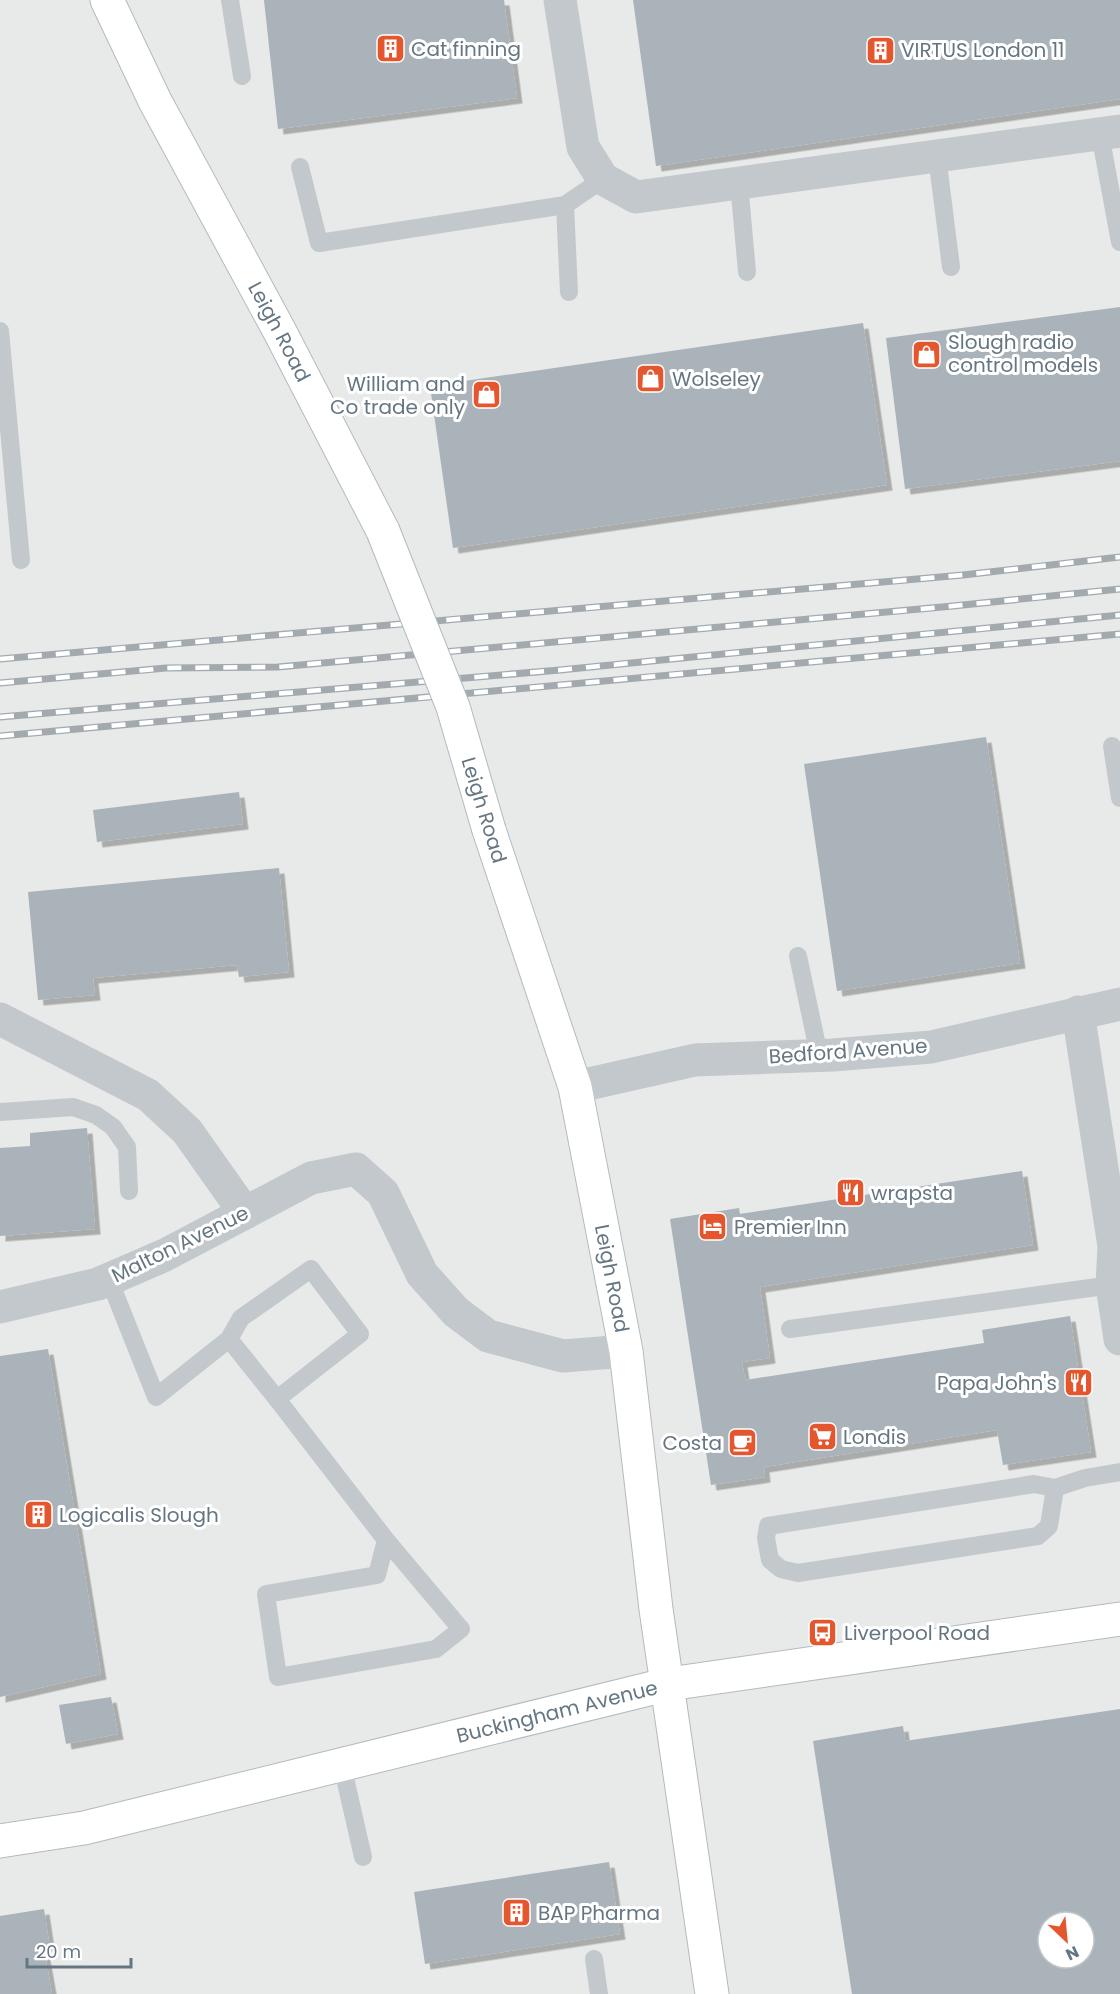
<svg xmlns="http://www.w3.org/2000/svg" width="1120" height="1994" font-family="Poppins,sans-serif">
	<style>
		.built { fill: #e8e9e9; fill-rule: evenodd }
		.building { fill: #aab3b9; fill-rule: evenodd; filter: url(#shadow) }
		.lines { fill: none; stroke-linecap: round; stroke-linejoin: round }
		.secondary-casing { stroke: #b3babf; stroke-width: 35 }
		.lane { stroke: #c3c8cc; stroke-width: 18 }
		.street { stroke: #c3c8cc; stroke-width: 33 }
		.secondary { stroke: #fff; stroke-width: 33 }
		.rail-casing { stroke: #a2aab0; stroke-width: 7 }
		.rail { stroke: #fff; stroke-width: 4.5; stroke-dasharray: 14; stroke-linecap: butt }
		.secondary-bridge-casing { stroke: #b3babf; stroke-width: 35; stroke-linecap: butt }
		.secondary-bridge { stroke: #fff; stroke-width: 33 }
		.labels { text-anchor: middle; stroke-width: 6; stroke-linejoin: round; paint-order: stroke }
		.poi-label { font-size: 20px; fill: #657683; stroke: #fff; text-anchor: start }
		.street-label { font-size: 20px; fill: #657683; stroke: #fff }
	</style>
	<defs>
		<filter id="shadow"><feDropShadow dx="5.5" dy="5.5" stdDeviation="0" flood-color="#0004"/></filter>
	</defs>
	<rect width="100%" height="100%" fill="#fafaf8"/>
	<path class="built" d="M0 0H1120V1994H0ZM1048 1922H1084V1958H1048Z"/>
	<g class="building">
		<path d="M264 0H504L517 98 278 129Z"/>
		<path d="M633 0H1120V99L656 166Z"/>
		<path d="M1120 307V461L905 489 886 338Z"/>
		<path d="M863 323 887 485 453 548 430 386Z"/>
		<path d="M986 737 1020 963 837 991 804 764Z"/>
		<path d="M239 792 243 824 97 842 93 810Z"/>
		<path d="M279 868 289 972 239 977 237 965 93 978 95 995 38 1000 28 892Z"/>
		<path d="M87 1128 95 1229 0 1236V1148L30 1146V1133Z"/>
		<path d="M1022 1171 1033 1245 760 1287 770 1358 742 1362 745 1380 984 1343 982 1330 1070 1316 1091 1452 1003 1465 997 1430 764 1467 765 1477 711 1485 670 1219 739 1208 740 1214Z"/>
		<path d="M48 1349 101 1674 0 1697V1356Z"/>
		<path d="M111 1697 118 1734 66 1744 59 1705Z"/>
		<path d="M1120 1709V1994H852L813 1741 903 1726 905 1741ZM1048 1922H1084V1958H1048Z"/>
		<path d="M609 1862 620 1934 425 1964 414 1892Z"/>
		<path d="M44 1909 49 1942 44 1949 52 1994H0V1916Z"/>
	</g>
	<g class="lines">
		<defs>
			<g id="secondary">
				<path id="s1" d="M107 0 155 101 279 330 383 531"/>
				<path id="s2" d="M489 830 575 1087 626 1351 656 1609 712 1994"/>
				<path id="s3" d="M0 1841 84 1828 669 1684 1120 1619"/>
			</g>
		</defs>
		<use href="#secondary" class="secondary-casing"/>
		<g class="lane">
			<path d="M230 0 242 76"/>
			<path d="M1100 134 1120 242"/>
			<path d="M937 156 951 267"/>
			<path d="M300 167 319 243 565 205 603 179"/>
			<path d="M739 183 747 272"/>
			<path d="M565 205 569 292"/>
			<path d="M0 331 21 560"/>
			<path d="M1112 746 1120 798"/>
			<path d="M798 956 819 1055"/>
			<path d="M0 1112 73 1107 96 1115 113 1127 127 1147 129 1191"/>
			<path d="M109 1279 156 1397 229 1339 241 1318 311 1269 360 1334 277 1399"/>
			<path d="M790 1329 1112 1285"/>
			<path d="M229 1339 277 1399 386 1540 461 1629 436 1649 278 1677 266 1594 377 1575 386 1540"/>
			<path d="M1034 1484 1055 1488 1049 1526 1038 1536 798 1573 781 1569 770 1560 766 1538 768 1526Z"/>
			<path d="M1055 1488 1085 1478 1120 1472"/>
			<path d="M342 1765 363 1857"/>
			<path d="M594 1959 599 1994"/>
		</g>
		<g class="street">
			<path d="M560 0 583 147 603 179 636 197 1120 131"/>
			<path d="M1078 1012 1114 1246 1112 1285 1120 1339"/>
			<path d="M0 1019 148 1095 187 1131 245 1213"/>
			<path d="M575 1087 695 1060 833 1055 931 1047 1120 1004"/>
			<path d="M0 1307 98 1284 165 1255 311 1178 356 1169 383 1193 422 1274 456 1312 488 1336 563 1356 626 1351"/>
		</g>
		<use href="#secondary" class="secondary"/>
		<defs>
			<g id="rail">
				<path d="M0 659 963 575 1120 557"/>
				<path d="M0 683 166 668 278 667 953 606 1120 589"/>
				<path d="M0 717 560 670 1120 615"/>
				<path d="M0 736 1120 634"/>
			</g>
		</defs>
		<use href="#rail" class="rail-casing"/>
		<use href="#rail" class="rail"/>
		<defs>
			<path id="secondary-bridge" d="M383 531 453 707 489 830"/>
		</defs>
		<use href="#secondary-bridge" class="secondary-bridge-casing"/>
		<use href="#secondary-bridge" class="secondary-bridge"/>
	</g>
	<defs>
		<symbol id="building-square" viewBox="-11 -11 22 22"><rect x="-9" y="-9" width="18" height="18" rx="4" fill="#e4572e" stroke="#fff"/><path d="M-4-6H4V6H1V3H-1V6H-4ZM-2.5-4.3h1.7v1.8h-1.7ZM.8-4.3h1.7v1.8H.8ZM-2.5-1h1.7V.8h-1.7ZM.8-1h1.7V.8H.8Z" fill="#fff"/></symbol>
		<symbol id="shop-square" viewBox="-11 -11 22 22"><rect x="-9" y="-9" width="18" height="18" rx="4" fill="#e4572e" stroke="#fff"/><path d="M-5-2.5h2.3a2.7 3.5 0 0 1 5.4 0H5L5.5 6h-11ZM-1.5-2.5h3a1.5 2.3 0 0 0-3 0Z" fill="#fff"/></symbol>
		<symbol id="restaurant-square" viewBox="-11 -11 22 22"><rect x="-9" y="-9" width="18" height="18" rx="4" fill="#e4572e" stroke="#fff"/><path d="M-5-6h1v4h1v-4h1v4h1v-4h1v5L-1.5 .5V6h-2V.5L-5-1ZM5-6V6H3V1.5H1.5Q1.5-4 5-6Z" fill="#fff"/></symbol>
		<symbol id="hotel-square" viewBox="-11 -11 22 22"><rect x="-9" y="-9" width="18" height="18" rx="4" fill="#e4572e" stroke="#fff"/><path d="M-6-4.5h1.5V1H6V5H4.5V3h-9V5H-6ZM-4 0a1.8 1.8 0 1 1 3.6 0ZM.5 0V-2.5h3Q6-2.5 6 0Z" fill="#fff"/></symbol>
		<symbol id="supermarket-square" viewBox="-11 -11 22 22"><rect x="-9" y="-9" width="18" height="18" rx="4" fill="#e4572e" stroke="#fff"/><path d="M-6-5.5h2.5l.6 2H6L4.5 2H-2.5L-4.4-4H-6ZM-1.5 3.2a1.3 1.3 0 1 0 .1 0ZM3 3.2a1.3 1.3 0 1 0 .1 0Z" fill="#fff"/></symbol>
		<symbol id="cafe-square" viewBox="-11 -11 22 22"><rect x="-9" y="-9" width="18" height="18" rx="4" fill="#e4572e" stroke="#fff"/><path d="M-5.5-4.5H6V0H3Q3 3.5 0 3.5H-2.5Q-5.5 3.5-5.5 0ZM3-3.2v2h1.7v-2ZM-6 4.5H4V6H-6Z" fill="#fff"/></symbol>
		<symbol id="bus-square" viewBox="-11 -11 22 22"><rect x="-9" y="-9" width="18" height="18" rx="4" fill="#e4572e" stroke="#fff"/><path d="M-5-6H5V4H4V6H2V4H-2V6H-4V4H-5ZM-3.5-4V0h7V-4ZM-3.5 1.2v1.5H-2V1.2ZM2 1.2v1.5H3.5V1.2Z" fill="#fff"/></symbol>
	</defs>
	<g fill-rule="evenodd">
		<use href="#building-square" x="374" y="32" width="33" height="33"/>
		<use href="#building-square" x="864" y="34" width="33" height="33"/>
		<use href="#shop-square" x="910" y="338" width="33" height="33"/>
		<use href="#shop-square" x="634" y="362" width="33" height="33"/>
		<use href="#shop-square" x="470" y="378" width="33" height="33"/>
		<use href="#restaurant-square" x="834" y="1176" width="33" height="33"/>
		<use href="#hotel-square" x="696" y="1210" width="33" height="33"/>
		<use href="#restaurant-square" x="1062" y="1366" width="33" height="33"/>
		<use href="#supermarket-square" x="806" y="1420" width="33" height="33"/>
		<use href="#cafe-square" x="726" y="1426" width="33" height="33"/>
		<use href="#building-square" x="22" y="1498" width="33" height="33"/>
		<use href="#bus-square" x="806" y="1616" width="33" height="33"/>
		<use href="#building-square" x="500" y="1896" width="33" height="33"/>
	</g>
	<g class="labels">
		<g class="poi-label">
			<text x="411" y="56">Cat finning</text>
			<text x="901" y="57">VIRTUS London 11</text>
			<text x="948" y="349">Slough radio<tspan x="948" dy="23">control models</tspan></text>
			<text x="672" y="386">Wolseley</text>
			<text x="465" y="391" text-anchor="end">William and<tspan x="465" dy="23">Co trade only</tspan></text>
			<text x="871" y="1200">wrapsta</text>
			<text x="734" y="1234">Premier Inn</text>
			<text x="1057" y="1390" text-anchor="end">Papa John's</text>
			<text x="843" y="1444">Londis</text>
			<text x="722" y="1450" text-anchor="end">Costa</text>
			<text x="59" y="1522">Logicalis Slough</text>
			<text x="844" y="1640">Liverpool Road</text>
			<text x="538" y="1920">BAP Pharma</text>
		</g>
		<g class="street-label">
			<text dy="7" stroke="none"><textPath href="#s1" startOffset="374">Leigh Road</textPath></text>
			<text transform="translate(484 810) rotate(73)" y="7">Leigh Road</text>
			<text transform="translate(848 1051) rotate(-4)" y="7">Bedford Avenue</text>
			<text transform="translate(180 1244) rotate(-26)" y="7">Malton Avenue</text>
			<text dy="7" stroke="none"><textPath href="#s2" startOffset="466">Leigh Road</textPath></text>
			<text dy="7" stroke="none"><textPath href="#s3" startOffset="572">Buckingham Avenue</textPath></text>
		</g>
	</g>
	<g transform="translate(1066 1940) rotate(154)"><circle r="28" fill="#ffffff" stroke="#c1c8cd" stroke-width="1.5"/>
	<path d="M0-4.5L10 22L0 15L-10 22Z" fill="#e4572e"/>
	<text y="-9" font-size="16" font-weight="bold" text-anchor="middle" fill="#657683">N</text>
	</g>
	<path d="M27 1958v9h104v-9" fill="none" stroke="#657683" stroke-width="3"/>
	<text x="36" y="1958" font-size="18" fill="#657683" stroke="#ffffff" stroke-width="4.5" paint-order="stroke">20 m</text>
</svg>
